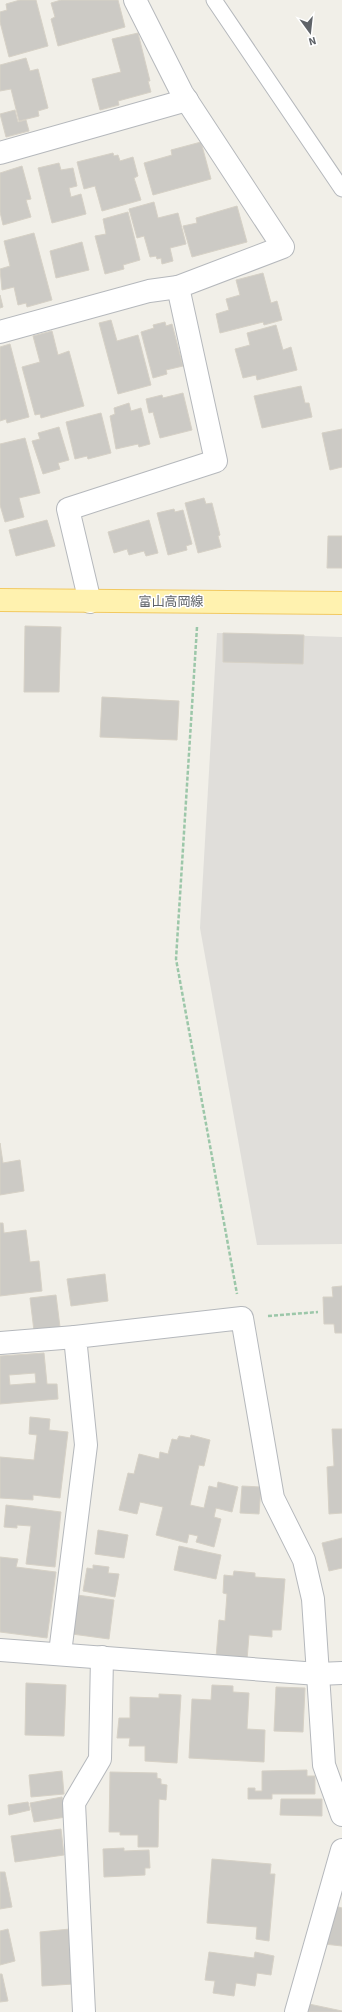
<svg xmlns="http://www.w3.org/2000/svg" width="342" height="2012" font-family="'Source Sans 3','Noto Sans JP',sans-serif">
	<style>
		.industrial { fill: #e0deda }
		.building { fill: #cccac5; stroke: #d6d1c6; fill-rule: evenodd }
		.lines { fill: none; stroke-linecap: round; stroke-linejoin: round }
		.lane-casing { stroke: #b5b8bc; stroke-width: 17 }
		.street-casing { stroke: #b5b8bc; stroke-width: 24 }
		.primary-casing { stroke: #f2c960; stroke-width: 24 }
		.path { stroke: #9cc7a9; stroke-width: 2.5; stroke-dasharray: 4 2; stroke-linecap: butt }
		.lane { stroke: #fff; stroke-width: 15 }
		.street { stroke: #fff; stroke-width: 22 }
		.primary { stroke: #fff2af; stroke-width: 22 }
		.labels { text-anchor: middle; stroke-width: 3; stroke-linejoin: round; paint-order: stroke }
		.street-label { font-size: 13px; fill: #5f6368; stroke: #fff }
	</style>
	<rect width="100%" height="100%" fill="#f1efe8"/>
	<path class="industrial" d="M217 633 342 637V1244L257 1245 200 928Z"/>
	<g class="building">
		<path d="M20 0H36L48 46 9 57 0 22V12L7 10 6 4Z"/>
		<path d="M61 0H118L125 27 58 46 51 19 55 17 51 3Z"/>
		<path d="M138 33 150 81H148L151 92 118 101 119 105 100 110 92 79 121 72 112 39Z"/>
		<path d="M26 58 30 71 38 69 48 108 38 111 39 116 19 121 11 89 0 91V65Z"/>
		<path d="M15 110 18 122 26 120 29 131 6 137 0 114Z"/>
		<path d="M201 142 211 179 153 195 144 163 172 155 171 150Z"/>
		<path d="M113 153 114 156 118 155 120 161 133 157 138 176 134 178 141 200 102 211 95 186 84 189 77 162Z"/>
		<path d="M59 163 61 170 73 168 77 186 69 188 71 197 81 194 86 214 52 223 38 168Z"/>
		<path d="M22 166 31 199 26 200 31 217 3 225 0 212V173Z"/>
		<path d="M154 202 158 218 178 213 186 244 170 248 173 261 162 264 161 258 157 259 156 256 150 257 144 236 137 238 129 209Z"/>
		<path d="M237 206 247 242 192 257 183 226 197 223 196 218Z"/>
		<path d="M128 212 140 260 123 265 124 269 105 274 95 236 106 234 103 219Z"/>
		<path d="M34 233 52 300 27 307 26 303 18 305 14 287 2 290 0 269 10 266 4 241Z"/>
		<path d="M82 242 89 270 56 278 50 251Z"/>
		<path d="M263 273 271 303 277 301 282 320 264 325 263 322 220 333 216 314 229 310 226 299 240 295 236 280Z"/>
		<path d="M0 295 3 307 0 308Z"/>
		<path d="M111 320 117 341 138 335 151 385 118 394 99 323Z"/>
		<path d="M165 322 166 326 172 324 183 366 166 370 167 374 153 378 141 332 154 328 153 325Z"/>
		<path d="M276 325 283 350 291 347 297 370 257 380 256 375 243 378 235 349 250 345 247 333Z"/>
		<path d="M52 331 58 355 69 351 84 406 41 418 40 414 35 415 22 367 40 362 33 336Z"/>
		<path d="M10 344 29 417 7 423 6 419 0 421V347Z"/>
		<path d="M301 386 305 403H309L312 417 262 428 254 396Z"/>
		<path d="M183 393 192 430 160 438 153 412 149 413 146 399 162 395 163 398Z"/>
		<path d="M129 403 131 411 141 408 150 444 139 447 138 444 116 449 110 416 115 414 114 408Z"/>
		<path d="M101 413 111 453 88 459 87 456 75 459 66 422Z"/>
		<path d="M59 427 69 460 58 463 60 469 43 474 32 441 40 439 38 433Z"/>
		<path d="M342 429V467L330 470 322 433Z"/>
		<path d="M25 438 40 493 19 498 24 517 5 522 0 505V444Z"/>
		<path d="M204 498 206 504 212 503 220 535 218 536 221 547 198 553 185 503Z"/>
		<path d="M174 509 175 512 183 510 192 544 186 546 187 550 168 555 157 513Z"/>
		<path d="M47 520 55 546 16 556 9 530Z"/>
		<path d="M149 520 158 553 146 556 144 551 129 555 127 549 114 553 108 532Z"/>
		<path d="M328 536H342V568H327Z"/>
		<path d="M25 626 61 627 59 692H24Z"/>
		<path d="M223 633 304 635 303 664 223 662Z"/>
		<path d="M102 697 179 701 177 740 100 737Z"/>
		<path d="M0 1143 3 1163 20 1160 24 1191 0 1195Z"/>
		<path d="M0 1223H3L4 1233 26 1230 30 1262 39 1261 42 1291 0 1296Z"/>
		<path d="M105 1274 108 1301 71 1306 67 1279Z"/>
		<path d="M342 1286V1333H335L334 1324H324L323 1297H333L332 1287Z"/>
		<path d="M56 1295 60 1327 34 1331 30 1298Z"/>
		<path d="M44 1353 47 1384H57L58 1399 0 1404V1356ZM35 1373 36 1383 10 1385 9 1375Z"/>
		<path d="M30 1417 50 1419 49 1430 68 1432 60 1498 33 1495V1500L0 1498V1457L34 1460 37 1435 29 1434Z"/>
		<path d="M332 1429H342V1513L329 1514 327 1467 334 1466Z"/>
		<path d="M191 1435 210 1440 204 1466 199 1465 190 1505 204 1508 209 1486 217 1488 218 1482 238 1487 232 1512 216 1508 214 1517 221 1519 214 1547 196 1542 198 1536 189 1534 187 1543 156 1535 163 1507 140 1502 137 1514 119 1510 128 1473 134 1474 139 1454 159 1459 160 1452 168 1454 172 1439 177 1440 179 1436 190 1438Z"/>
		<path d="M242 1486 261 1487 259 1514 240 1513Z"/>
		<path d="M6 1505 61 1512 55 1567 26 1564 31 1526 17 1525V1528L4 1527Z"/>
		<path d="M98 1530 128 1535 124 1558 95 1554Z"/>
		<path d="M342 1538V1568L329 1571 322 1543Z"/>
		<path d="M179 1546 221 1555 216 1579 174 1570Z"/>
		<path d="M0 1557 18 1559 16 1567 56 1572 47 1638 0 1632Z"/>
		<path d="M93 1565 109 1567 108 1573 119 1574 115 1597 83 1591 87 1568 93 1569Z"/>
		<path d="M234 1571 255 1573V1577L285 1579 281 1630H272V1637L249 1635 247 1660 216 1658 219 1620 225 1621 227 1594 223 1593 224 1575 233 1576Z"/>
		<path d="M77 1595 114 1600 109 1639 72 1634Z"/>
		<path d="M26 1683 66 1685 64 1736 25 1735Z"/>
		<path d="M212 1685 233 1686V1692L249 1693 247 1729 265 1730 264 1762 189 1758 192 1699 211 1700Z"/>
		<path d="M276 1687 305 1688 303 1732 274 1731Z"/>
		<path d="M159 1694 181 1695 177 1763 145 1761V1746H129L130 1738H117L119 1718H130V1697L159 1698Z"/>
		<path d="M307 1770V1776H315V1794H272V1799H248V1788H255V1791H262V1771Z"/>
		<path d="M62 1771 64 1794 31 1797 29 1775Z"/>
		<path d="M110 1772 157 1773V1778L161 1779V1784L167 1785 166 1800 159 1799 158 1847H138V1835H120V1832H109Z"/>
		<path d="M62 1797 66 1817 34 1822 30 1803Z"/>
		<path d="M281 1799H322V1816L280 1815Z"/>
		<path d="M28 1802 30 1810 9 1815 8 1805Z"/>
		<path d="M61 1829 64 1855 15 1862 11 1836Z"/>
		<path d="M124 1848V1851L149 1850 150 1868H145V1875L104 1877 103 1849Z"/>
		<path d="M212 1859 271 1864 270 1874H275L269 1941 256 1939 257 1927 207 1923Z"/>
		<path d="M0 1872H5L12 1907 0 1909Z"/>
		<path d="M335 1906 342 1908V1946L324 1944Z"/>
		<path d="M8 1929 15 1961 0 1965V1931Z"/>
		<path d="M70 1929 73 1984 42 1986 40 1932Z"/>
		<path d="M209 1952 254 1958 255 1952 274 1956 271 1975 257 1973 255 1986 236 1983 234 1996 213 1993 215 1981 205 1980Z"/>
		<path d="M0 1974H2L8 2001 0 2002Z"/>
		<path d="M309 2004 342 2011V2012H307Z"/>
	</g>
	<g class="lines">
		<defs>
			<path id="lane" d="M214 0 342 189"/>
			<g id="street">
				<path d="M0 153 187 100"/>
				<path d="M0 332 149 291 178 287"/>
				<path d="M90 602 68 509 216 461 178 287 283 247 182 93 135 0"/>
				<path d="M0 1343 75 1337"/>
				<path d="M0 1650 318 1674 342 1673"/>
				<path d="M60 1653 86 1445 75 1337 242 1318 273 1498 304 1560 313 1599 324 1765 342 1815"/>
				<path d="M84 2012 74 1803 100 1759 102 1657"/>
				<path d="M296 2012 342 1850"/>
			</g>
			<path id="primary" d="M0 600 342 603"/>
		</defs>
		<use href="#lane" class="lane-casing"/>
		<use href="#street" class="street-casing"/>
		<use href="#primary" class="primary-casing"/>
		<g class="path">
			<path d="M197 627 176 959 237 1294"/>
			<path d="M268 1316 318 1312"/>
		</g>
		<use href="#lane" class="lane"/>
		<use href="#street" class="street"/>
		<use href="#primary" class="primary"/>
	</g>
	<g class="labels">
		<g class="street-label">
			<text x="171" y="606">富山高岡線</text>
		</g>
	</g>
	<g transform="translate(310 32) rotate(165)" stroke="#ffffff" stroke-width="3" paint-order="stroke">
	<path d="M0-3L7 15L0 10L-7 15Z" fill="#5f6368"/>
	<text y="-6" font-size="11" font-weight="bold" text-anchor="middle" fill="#5f6368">N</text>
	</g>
</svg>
